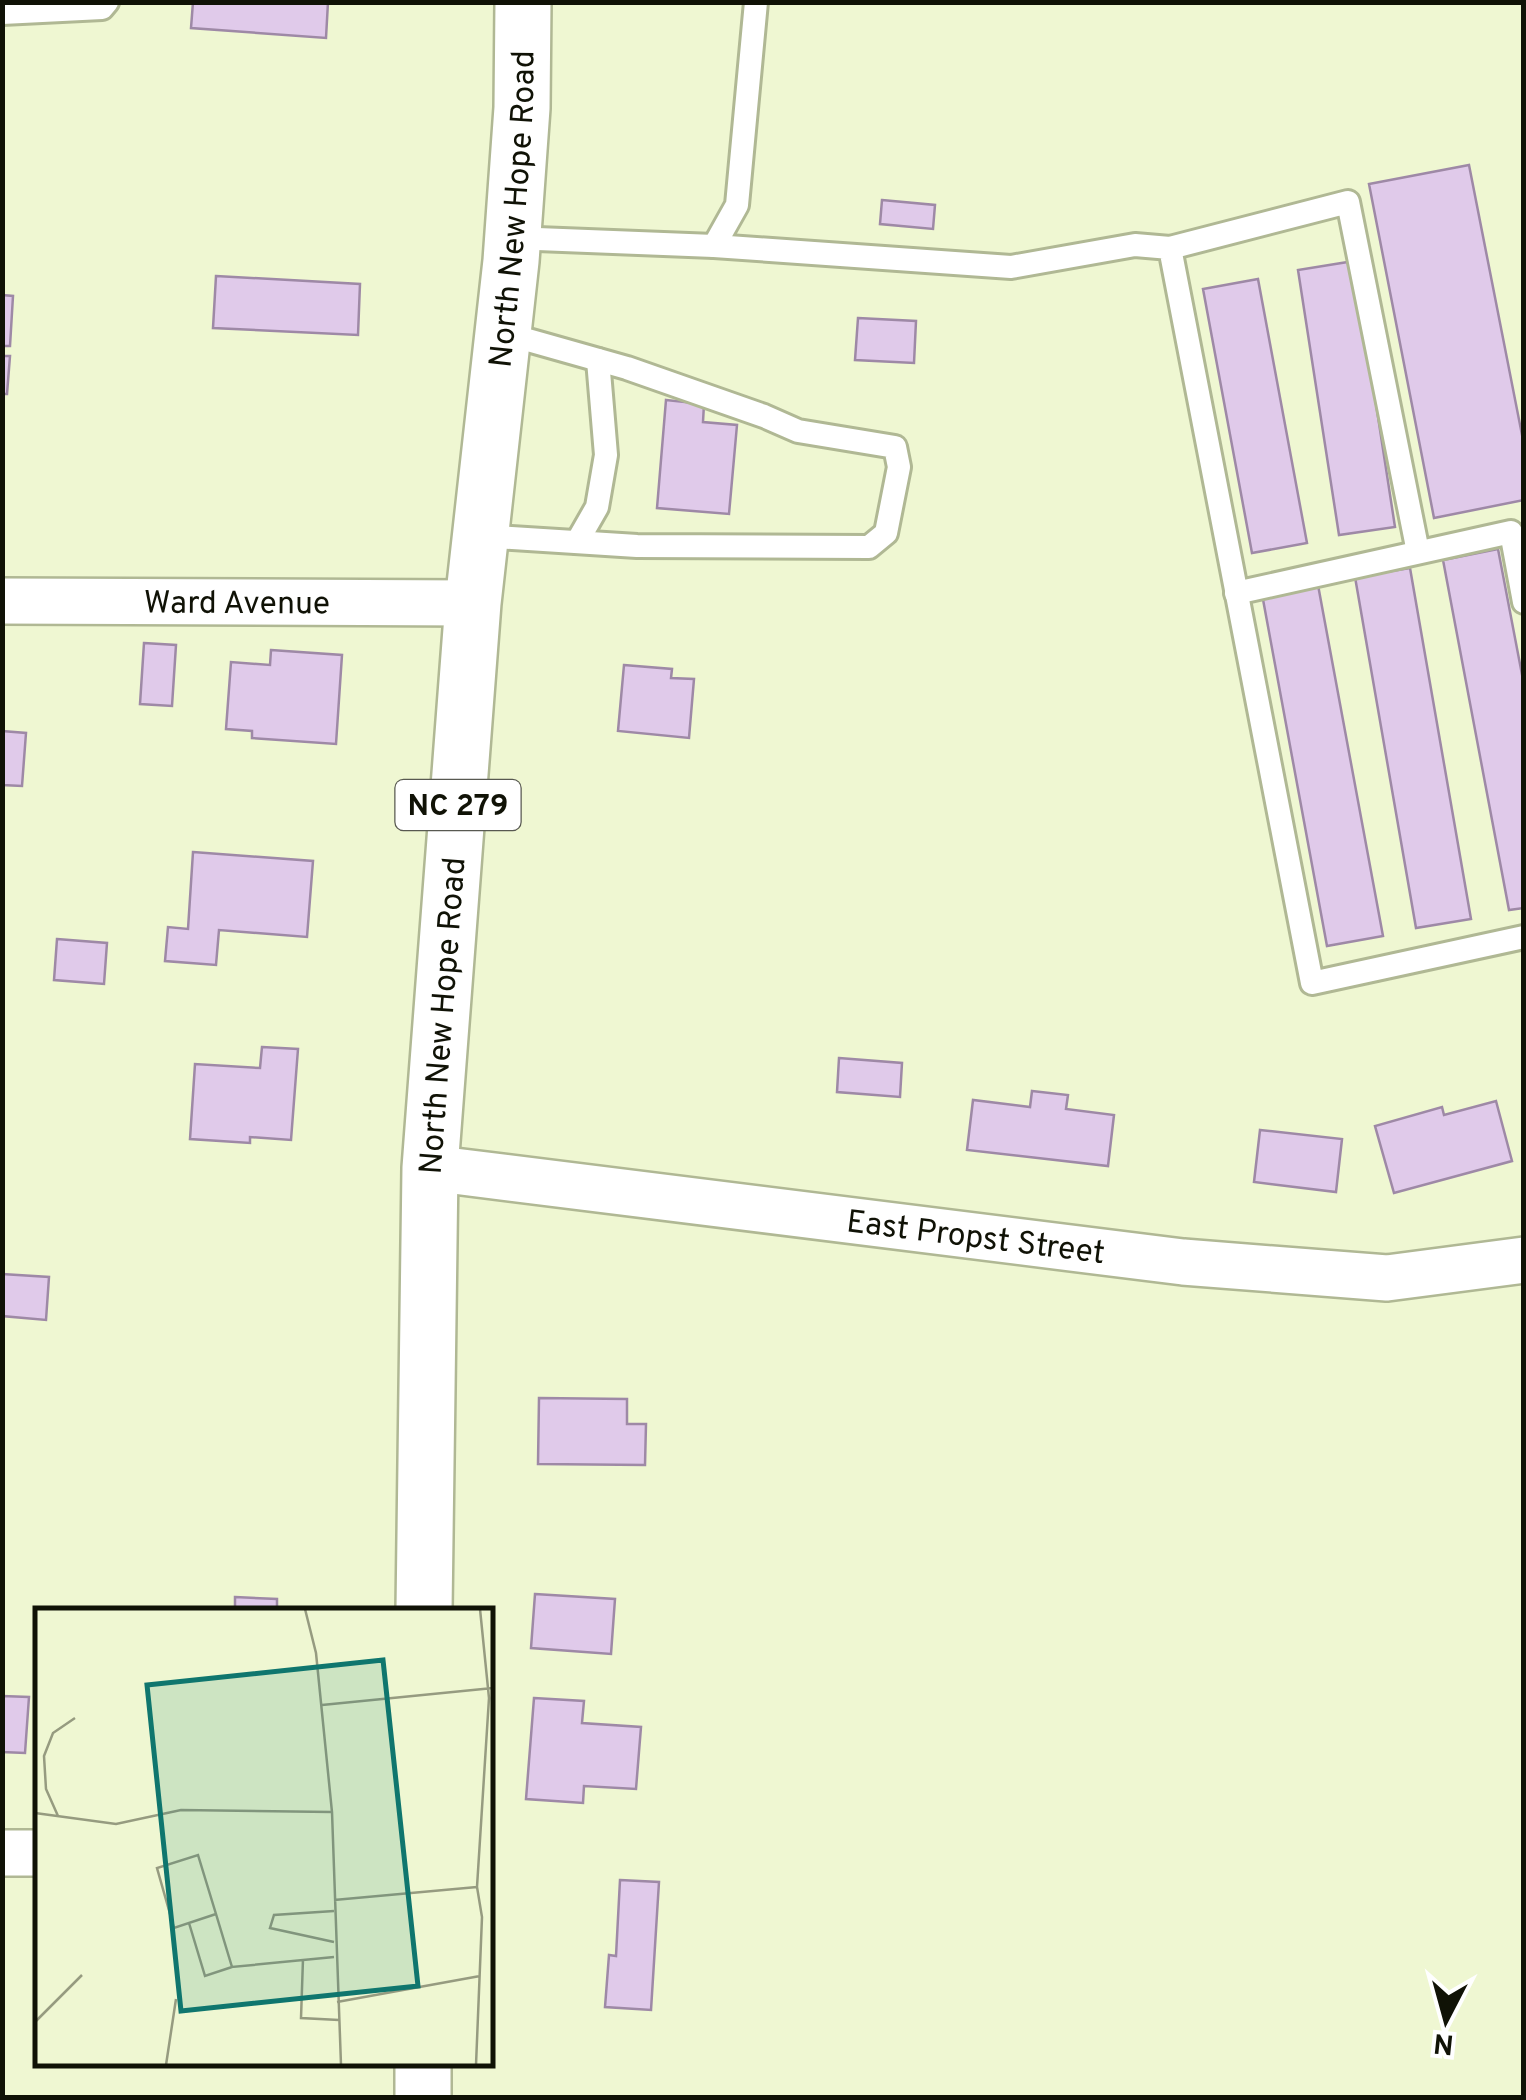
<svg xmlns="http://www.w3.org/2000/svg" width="1526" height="2100" font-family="Overpass,sans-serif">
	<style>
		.building { fill: #e0caea; stroke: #9e89a6; stroke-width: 2.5 }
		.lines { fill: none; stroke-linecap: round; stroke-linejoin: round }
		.service-casing { stroke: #b0b894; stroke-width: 28 }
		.minor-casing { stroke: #b0b894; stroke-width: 50 }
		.primary-casing { stroke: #b0b894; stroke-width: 60 }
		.service { stroke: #fff; stroke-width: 22 }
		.minor { stroke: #fff; stroke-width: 45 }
		.primary { stroke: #fff; stroke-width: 55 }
		.labels { text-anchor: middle; stroke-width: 8; stroke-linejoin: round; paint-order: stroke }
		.shield { fill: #fff; stroke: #585951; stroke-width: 2.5 }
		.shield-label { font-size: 30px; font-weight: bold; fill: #101206 }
		.street-label { font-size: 32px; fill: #101206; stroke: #fff }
		.inset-road { fill: none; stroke: #969b80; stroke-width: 2.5 }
		.view { fill: #0f766e; fill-opacity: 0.15; stroke: #0f766e; stroke-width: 5 }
		.inset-edge { fill: none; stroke: #101206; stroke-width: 5 }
	</style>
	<rect width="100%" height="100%" fill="#eff7d2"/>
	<g class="building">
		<path d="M193 2H328L326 38 191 28Z"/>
		<path d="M1469 165 1524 445V500L1434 518 1369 184Z"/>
		<path d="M882 200 935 205 933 229 880 224Z"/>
		<path d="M1354 261 1395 527 1339 535 1298 270Z"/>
		<path d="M216 276 360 284 358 335 213 328Z"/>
		<path d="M1258 279 1307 543 1252 553 1203 289Z"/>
		<path d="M2 295 13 296 10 346H2Z"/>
		<path d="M858 318 916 321 914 363 855 360Z"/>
		<path d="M2 356H10L7 394H2Z"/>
		<path d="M666 400 704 404 703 422 737 425 729 514 657 508Z"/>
		<path d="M1498 549 1524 685V908L1509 910 1443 560Z"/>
		<path d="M1410 568 1471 919 1416 928 1355 577Z"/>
		<path d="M1318 585 1383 936 1327 946 1262 594Z"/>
		<path d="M144 643 176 645 172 706 140 704Z"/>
		<path d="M271 650 342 655 336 744 252 738V731L226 729 231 662 270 665Z"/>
		<path d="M624 665 672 669 671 678 694 679 689 738 618 731Z"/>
		<path d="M2 731 26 733 22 786 2 785Z"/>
		<path d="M193 852 313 861 307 937 219 930 216 965 165 961 168 927 188 929Z"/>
		<path d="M57 939 107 943 104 984 54 980Z"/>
		<path d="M262 1047 298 1049 291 1140 250 1137V1143L190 1139 195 1064 260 1068Z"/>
		<path d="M839 1058 902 1063 900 1097 837 1092Z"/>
		<path d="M1032 1091 1068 1095 1066 1109 1114 1115 1108 1166 967 1150 973 1100 1030 1107Z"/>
		<path d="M1496 1101 1512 1161 1394 1193 1375 1126 1442 1107 1444 1115Z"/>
		<path d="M1260 1130 1342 1139 1336 1192 1254 1182Z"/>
		<path d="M2 1274 49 1277 46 1320 2 1316Z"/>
		<path d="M539 1398 627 1399V1424H646L645 1465 538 1464Z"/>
		<path d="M535 1594 615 1599 611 1654 531 1648Z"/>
		<path d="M235 1597 277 1599V1610H235Z"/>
		<path d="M2 1696 29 1697 25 1753 2 1752Z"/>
		<path d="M534 1698 584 1701 582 1723 641 1727 636 1789 584 1786 583 1803 526 1799Z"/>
		<path d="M620 1880 659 1882 651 2010 605 2007 609 1955 616 1956Z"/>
	</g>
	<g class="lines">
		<defs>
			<g id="service">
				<path d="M2 13 102 8 107 2"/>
				<path d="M512 238 714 246 1011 267 1135 245 1170 248 1312 983 1524 937"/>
				<path d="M714 246 737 205 756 2"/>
				<path d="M1170 248 1348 202 1418 552"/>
				<path d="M481 536 637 546 869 547 886 533 899 467 895 447 798 431 764 416 627 368 503 333"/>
				<path d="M577 542 597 507 606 455 598 360"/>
				<path d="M1236 593 1511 532 1524 602"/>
			</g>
			<g id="minor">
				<path id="s1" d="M2 601 473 603"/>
				<path id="s2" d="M430 1168 1183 1262 1387 1278 1524 1260"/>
				<path d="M2 1853H38"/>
			</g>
			<g id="primary">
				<path id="s3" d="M424 1610 430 1168 473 603 511 261 522 108 523 2"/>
				<path d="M423 2062V2098"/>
			</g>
		</defs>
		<use href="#service" class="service-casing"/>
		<use href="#minor" class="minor-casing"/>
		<use href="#primary" class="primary-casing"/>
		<use href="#service" class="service"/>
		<use href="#minor" class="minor"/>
		<use href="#primary" class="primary"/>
	</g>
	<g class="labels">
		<rect class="shield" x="395.5" y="780" width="125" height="50" rx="8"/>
		<g class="shield-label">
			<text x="458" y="815">NC 279</text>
		</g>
		<g class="street-label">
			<text dy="11" stroke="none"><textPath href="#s3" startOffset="1405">North New Hope Road</textPath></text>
			<text dy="11" stroke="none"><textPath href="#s1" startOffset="235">Ward Avenue</textPath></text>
			<text dy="11" stroke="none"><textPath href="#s3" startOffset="595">North New Hope Road</textPath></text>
			<text dy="11" stroke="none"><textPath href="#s2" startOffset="550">East Propst Street</textPath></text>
		</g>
	</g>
	<g transform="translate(35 1608)">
		<rect width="458" height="458" fill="#eff7d2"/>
		<path class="inset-road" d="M270 1 281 45 297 204 306 457M287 97 458 80M0 205 81 216 146 202 297 204M23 208 11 181 9 148 18 125 40 110M299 292 442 279M181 306 139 320 122 260 163 247 181 306 197 359 299 349M154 315 170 368 197 359M299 334 235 320 239 307 299 303M268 351 266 410 304 412M302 394 445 368M0 414 47 367M131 457 141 391M441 457 447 309 442 279 454 90 445 1"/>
		<path class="view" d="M348 52 383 378 146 403 112 77Z"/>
		<rect width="458" height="458" class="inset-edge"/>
	</g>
	<rect width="1526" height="2100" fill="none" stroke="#101206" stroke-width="10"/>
	<g transform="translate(1446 2020) rotate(186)" stroke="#ffffff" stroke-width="8" paint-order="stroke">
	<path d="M0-8L18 38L0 25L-18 38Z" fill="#101206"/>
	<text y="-15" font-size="28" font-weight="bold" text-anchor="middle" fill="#101206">N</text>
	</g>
</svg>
